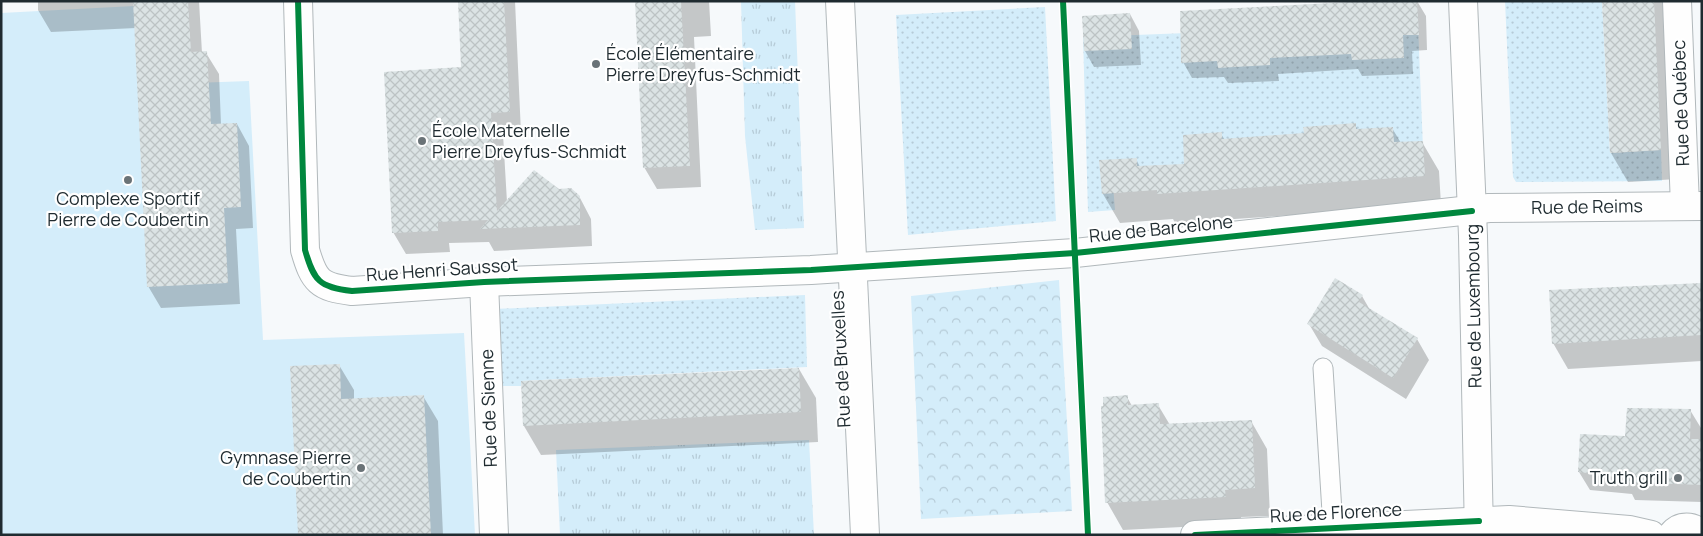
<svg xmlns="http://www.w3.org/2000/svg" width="1703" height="536" font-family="Manrope,sans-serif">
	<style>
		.grass { fill: url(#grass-tufts) }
		.park { fill: url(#park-crowns) }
		.garden { fill: url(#garden-dots) }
		.pitch { fill: #d4edfa }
		.shadow { fill: #0003 }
		.building { fill: url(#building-cross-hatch) }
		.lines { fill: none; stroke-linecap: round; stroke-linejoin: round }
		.service-casing { stroke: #b1b8bb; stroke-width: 21 }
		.minor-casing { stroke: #b1b8bb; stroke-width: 30 }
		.service { stroke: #fefefe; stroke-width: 19 }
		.minor { stroke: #fefefe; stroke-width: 28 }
		.cycleway-casing { stroke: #fff; stroke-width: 9 }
		.cycleway { stroke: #00873e; stroke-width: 6 }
		.poi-dot { fill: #6a7377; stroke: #fff; stroke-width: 2 }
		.labels { text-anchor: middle; stroke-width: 4.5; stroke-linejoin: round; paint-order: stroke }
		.poi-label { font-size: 18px; fill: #1f2b30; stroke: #fff; text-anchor: start }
		.street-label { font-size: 18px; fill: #1f2b30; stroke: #fff }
	</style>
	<defs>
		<pattern id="grass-tufts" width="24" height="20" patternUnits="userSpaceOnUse" patternTransform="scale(1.25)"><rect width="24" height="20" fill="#d4edfa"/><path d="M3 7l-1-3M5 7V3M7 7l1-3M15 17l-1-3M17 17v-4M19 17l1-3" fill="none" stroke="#b6cbd7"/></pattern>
		<pattern id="park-crowns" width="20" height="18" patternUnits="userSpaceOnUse" patternTransform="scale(1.25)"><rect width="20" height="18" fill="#d4edfa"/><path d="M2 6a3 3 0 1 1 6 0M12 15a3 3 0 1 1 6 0" fill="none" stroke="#b6cbd7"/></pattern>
		<pattern id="garden-dots" width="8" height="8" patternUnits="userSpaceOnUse" patternTransform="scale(1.25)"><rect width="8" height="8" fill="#d4edfa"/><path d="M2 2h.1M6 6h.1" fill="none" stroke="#b6cbd7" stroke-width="1.8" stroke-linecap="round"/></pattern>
		<pattern id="building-cross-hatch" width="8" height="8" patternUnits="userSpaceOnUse" patternTransform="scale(1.25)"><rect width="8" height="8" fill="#dbe3e4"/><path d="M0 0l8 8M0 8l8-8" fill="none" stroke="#bcc3c4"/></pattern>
	</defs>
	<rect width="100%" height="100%" fill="#f6f9fb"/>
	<g class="grass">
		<path d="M741 1H795L804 228 755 230 745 136Z"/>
		<path d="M809 440 814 535H560L556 450Z"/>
	</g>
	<path class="park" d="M1059 280 1072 511 921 519 911 296Z"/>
	<g class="garden">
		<path d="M1505 1H1602L1610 153 1661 150 1662 181 1516 182 1513 177Z"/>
		<path d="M1045 7 1056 221 908 235 896 15Z"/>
		<path d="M1418 24 1423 149 1112 172 1115 210 1088 212 1083 37Z"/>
		<path d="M805 295 807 367 521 381V386H499L495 309Z"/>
	</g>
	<path class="pitch" d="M134 6 138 85 249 81 263 340 464 333 475 535H1V13Z"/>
	<g class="shadow">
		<path d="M38 1H199L202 53H206L219 74 221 125 237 124 249 146 253 228 236 229 240 304 161 308 148 286 136 28 51 32 38 10Z"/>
		<path d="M459 1H515L521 133 503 134 507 202 558 190 579 196 591 219 592 246 494 251 489 242 449 243 450 252 406 254 393 232 462 68Z"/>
		<path d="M636 1H709L711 36 694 37 701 187 657 189 644 167Z"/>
		<path d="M1392 1H1417L1426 16 1427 50 1412 51 1413 74 1362 76 1358 69 1278 74 1279 81 1228 83 1224 77 1192 78 1183 62Z"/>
		<path d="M1604 1H1668L1677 179 1628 182 1611 153Z"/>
		<path d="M1130 14 1139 31 1141 65 1094 67 1085 51 1083 17Z"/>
		<path d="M1355 125 1358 130 1392 128 1401 143 1422 142 1439 171 1441 205 1175 223 1173 219 1120 223 1103 194 1136 159 1140 167 1186 165 1221 134 1225 140 1305 134Z"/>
		<path d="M1702 284V361L1568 369 1553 343Z"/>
		<path d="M1362 296 1370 310 1417 339 1429 360 1406 399 1322 346 1309 324Z"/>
		<path d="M339 365 354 390V400L423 396 438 421 443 535H300Z"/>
		<path d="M799 369 816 398 818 442 541 455 524 426Z"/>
		<path d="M1127 397 1132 406 1158 405 1170 425 1251 421 1267 449 1270 516 1241 517V524L1123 530 1107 502Z"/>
		<path d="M1690 410 1701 428 1702 502 1635 500 1632 494 1590 490 1579 472 1627 437Z"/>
	</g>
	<g class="building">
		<path d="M133 1H188L191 52 207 51 211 124 237 123 241 207 224 208 228 283 147 287Z"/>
		<path d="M458 1H504L510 112 491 113 497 211 534 170 559 189 571 188 580 196V225L480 229 488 220 438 222V231L392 233 384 72 461 67Z"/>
		<path d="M635 1H681L690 166 643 168Z"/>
		<path d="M1370 1H1417L1419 35H1403L1404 58 1352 60 1351 54 1270 58V65L1218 68 1217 61 1181 63 1180 11Z"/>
		<path d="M1602 1H1654L1661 150 1610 153Z"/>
		<path d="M1130 13 1132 49 1084 51 1082 16Z"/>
		<path d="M1356 123V129L1393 127 1394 142 1423 141 1425 176 1157 194V190L1102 194 1099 160 1137 158V166L1184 164 1183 135 1222 132V139L1304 133 1303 127Z"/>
		<path d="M1335 278 1363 295 1359 302 1418 338 1393 378 1307 324Z"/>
		<path d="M1702 283V335L1552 344 1549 290Z"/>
		<path d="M340 364 341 399 424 395 431 535H298L290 366Z"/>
		<path d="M799 368 801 412 523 426 521 381Z"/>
		<path d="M1128 395V405L1159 403 1160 424 1252 420 1255 488 1225 490 1226 497 1105 503 1101 406H1103V397Z"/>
		<path d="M1627 408 1691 409 1690 439H1702V485L1623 482 1624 477 1596 476V474L1578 472 1580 434 1625 436Z"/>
	</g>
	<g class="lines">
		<defs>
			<path id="service" d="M1323 368 1333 528"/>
			<g id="minor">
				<path d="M298 1 305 250C314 281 319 287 352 291L484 282 811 270 1075 253 1489 208 1702 206"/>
				<path d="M840 1 865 535"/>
				<path d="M1463 1 1473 236 1479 535"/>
				<path d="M1677 1 1685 206"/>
				<path d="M484 282 494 535"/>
				<path d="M1195 535 1509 520 1629 530 1651 535"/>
				<path d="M1672 535C1680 525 1693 525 1701 535"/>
			</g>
		</defs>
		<use href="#service" class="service-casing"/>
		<use href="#minor" class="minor-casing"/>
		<use href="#service" class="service"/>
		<use href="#minor" class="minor"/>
		<defs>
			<g id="cycleway">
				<path d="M298 1 305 250C314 281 319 287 352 291L484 282 811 270 1075 253 1472 211"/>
				<path d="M1063 1 1088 535"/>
				<path d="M1195 535 1479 521"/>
			</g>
		</defs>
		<use href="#cycleway" class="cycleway-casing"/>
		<use href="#cycleway" class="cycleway"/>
	</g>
	<g class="poi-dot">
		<circle cx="596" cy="64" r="5"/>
		<circle cx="422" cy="141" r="5"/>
		<circle cx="128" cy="180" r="5"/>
		<circle cx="361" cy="468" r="5"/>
		<circle cx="1678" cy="478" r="5"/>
	</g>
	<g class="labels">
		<g class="poi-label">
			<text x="606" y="60">École Élémentaire<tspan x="606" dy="21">Pierre Dreyfus-Schmidt</tspan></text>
			<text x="432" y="137">École Maternelle<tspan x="432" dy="21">Pierre Dreyfus-Schmidt</tspan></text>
			<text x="128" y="205" text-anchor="middle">Complexe Sportif<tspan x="128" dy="21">Pierre de Coubertin</tspan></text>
			<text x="351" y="464" text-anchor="end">Gymnase Pierre<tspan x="351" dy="21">de Coubertin</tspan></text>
			<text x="1668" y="484" text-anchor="end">Truth grill</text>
		</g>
		<g class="street-label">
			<text transform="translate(1681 103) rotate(-92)" y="6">Rue de Québec</text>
			<text transform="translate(1587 207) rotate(-1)" y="6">Rue de Reims</text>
			<text transform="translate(1161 229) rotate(-6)" y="6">Rue de Barcelone</text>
			<text transform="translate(442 270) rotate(-4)" y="6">Rue Henri Saussot</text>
			<text transform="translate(1474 306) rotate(-91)" y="6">Rue de Luxembourg</text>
			<text transform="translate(841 359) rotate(-93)" y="6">Rue de Bruxelles</text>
			<text transform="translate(489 408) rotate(-92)" y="6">Rue de Sienne</text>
			<text transform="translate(1336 513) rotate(-3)" y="6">Rue de Florence</text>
		</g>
	</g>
	<rect width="1703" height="536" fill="none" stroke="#1f2b30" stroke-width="5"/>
</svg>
